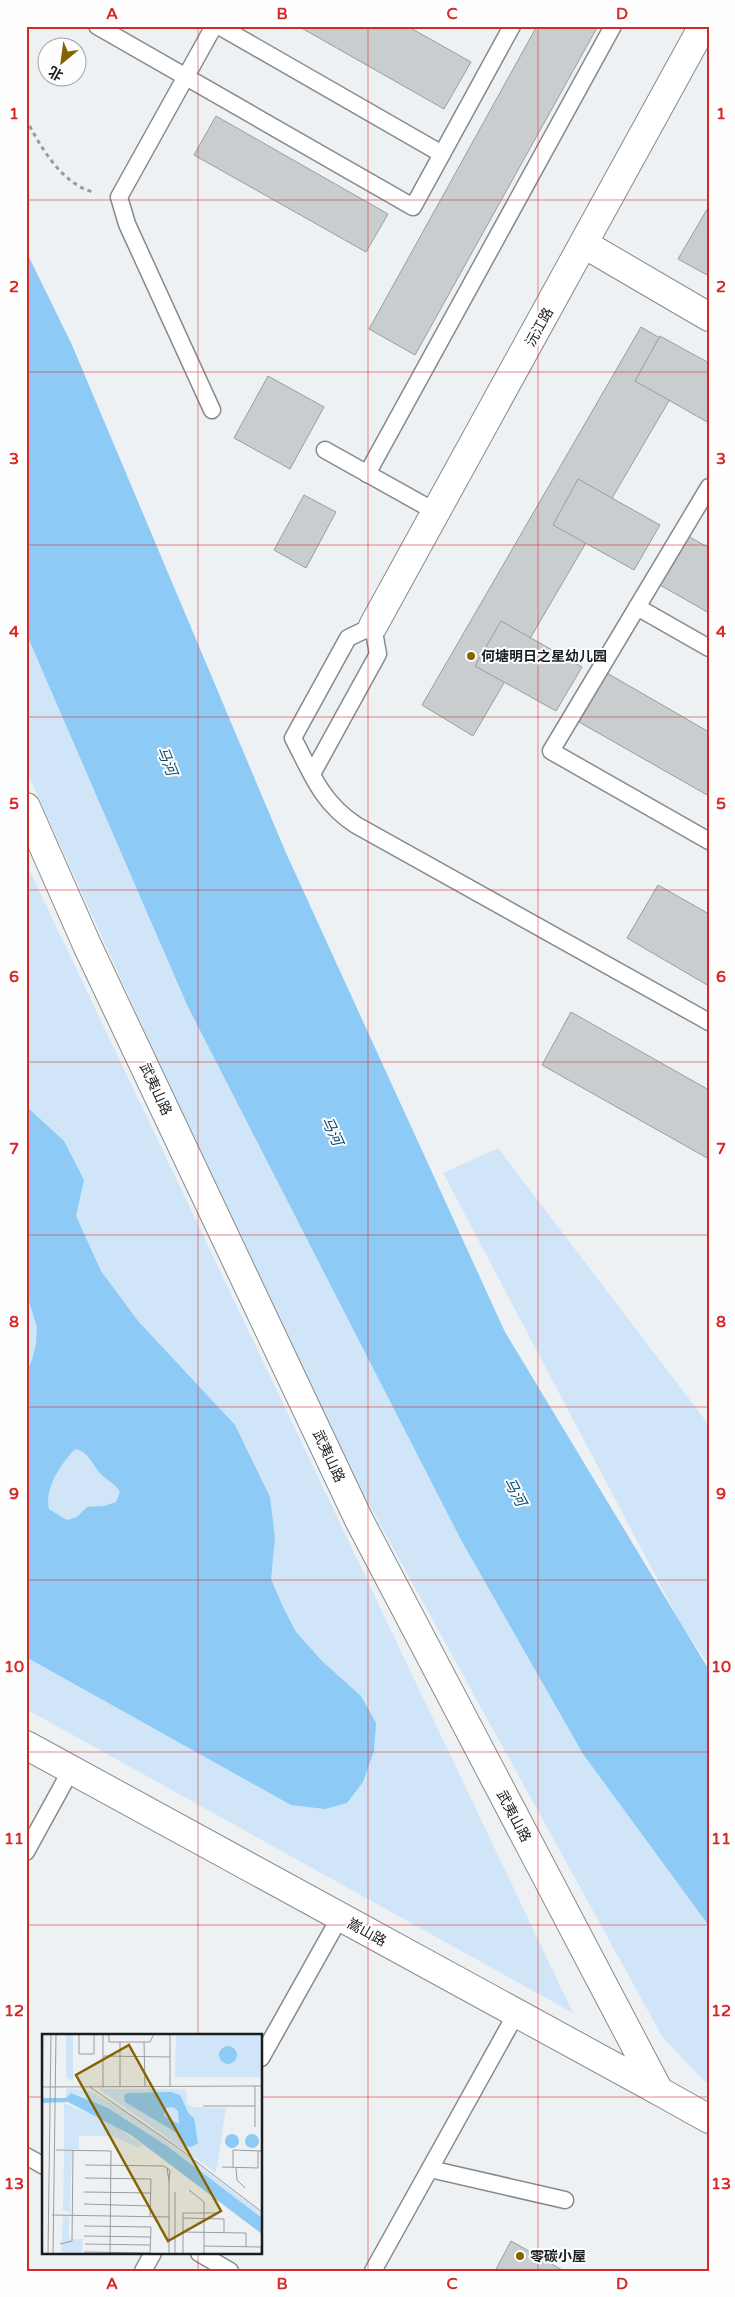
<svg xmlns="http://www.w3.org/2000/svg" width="735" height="2297" font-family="'Varela Round','Noto Sans SC',sans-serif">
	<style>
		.green { fill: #d0e6f8 }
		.water { fill: #8dcaf5; fill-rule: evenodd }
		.building { fill: #cacdd0; stroke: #9a9d9f }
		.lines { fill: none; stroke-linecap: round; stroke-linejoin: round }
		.service-casing { stroke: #878a8c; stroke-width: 19 }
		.minor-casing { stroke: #878a8c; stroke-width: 30 }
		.tertiary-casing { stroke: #878a8c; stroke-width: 30 }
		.path { stroke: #989a9c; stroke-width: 3; stroke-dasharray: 4 4; stroke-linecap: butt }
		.service { stroke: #fff; stroke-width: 16 }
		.minor { stroke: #fff; stroke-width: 28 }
		.tertiary { stroke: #fff; stroke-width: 28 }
		.grid { fill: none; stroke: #d62828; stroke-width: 1; stroke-opacity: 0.55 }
		.poi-dot { fill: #876300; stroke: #fefeff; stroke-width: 2 }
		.labels { text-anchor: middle; stroke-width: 4; stroke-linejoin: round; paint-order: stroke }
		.street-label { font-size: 14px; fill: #1b1c1d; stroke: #fefeff }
		.poi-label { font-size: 14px; font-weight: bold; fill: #1b1c1d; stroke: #fefeff; text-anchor: start }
		.water-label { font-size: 15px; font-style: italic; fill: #0d4b6e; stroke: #fefeff }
		.inset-road { fill: none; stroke: #9a9c9e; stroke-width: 1 }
		.view { fill: #876300; fill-opacity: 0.15; stroke: #876300; stroke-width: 2.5 }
		.inset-edge { fill: none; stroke: #1b1c1d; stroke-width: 2.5 }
		.neatline { fill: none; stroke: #d62828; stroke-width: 2 }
		.grid-label { font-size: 16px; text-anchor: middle; font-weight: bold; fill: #d62828 }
	</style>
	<rect width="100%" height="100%" fill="#eef1f4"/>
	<g class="green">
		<path d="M26 633 187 1005 461 1540 583 1754 709 1926V2086L663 2038 316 1408 26 770Z"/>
		<path d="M26 863 573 2013 26 1709Z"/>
		<path d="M498 1148 709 1425V1665L681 1624 443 1173Z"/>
	</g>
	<g class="water">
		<path d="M26 251 72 345 286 853 505 1332 709 1670V1926L583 1754 461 1540 187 1005 26 633Z"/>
		<path d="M26 1106 64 1141 84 1180 76 1216 101 1271 138 1321 235 1425 270 1497 275 1538 271 1579 283 1607 296 1632 322 1661 361 1696 376 1723 374 1751 363 1782 347 1803 325 1809 291 1805 26 1657V1370L31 1363 36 1344 37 1327 26 1292ZM75 1449C88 1451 92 1464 100 1473 107 1481 115 1483 120 1492L116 1502 104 1506 87 1507 77 1517 67 1520 49 1509C44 1488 61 1464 75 1449Z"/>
	</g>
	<g class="building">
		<path d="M298 26H407L471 62 444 109Z"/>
		<path d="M537 26H598L415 355 369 329Z"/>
		<path d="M216 116 388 214 366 252 194 155Z"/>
		<path d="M709 206V276L678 259Z"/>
		<path d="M641 327 694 358 473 736 422 705Z"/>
		<path d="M660 336 709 363V423L635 381Z"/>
		<path d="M268 376 324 407 290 469 234 438Z"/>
		<path d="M578 479 660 525 634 570 553 525Z"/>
		<path d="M304 495 336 512 306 568 274 550Z"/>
		<path d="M688 536 709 548V613L660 585Z"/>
		<path d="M501 621 582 667 556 711 475 666Z"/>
		<path d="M607 673 709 732V796L579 722Z"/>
		<path d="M658 885 709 914V986L627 938Z"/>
		<path d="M571 1012 709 1090V1159L542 1065Z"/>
		<path d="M511 2241 564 2271H495Z"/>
	</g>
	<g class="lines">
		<defs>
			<g id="service">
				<path d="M97 26 413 207 512 26"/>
				<path d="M219 26 442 154"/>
				<path d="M212 410 127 224 119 197 214 26"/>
				<path d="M325 450 436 512"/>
				<path d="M367 474 613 26"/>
				<path d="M709 487 551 751 709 841"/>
				<path d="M637 607 709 648"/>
				<path d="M312 774 378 654 373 626 348 638 293 738C312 774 321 802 356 825L709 1022"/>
				<path d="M26 1852 71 1770"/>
				<path d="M261 2058 340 1917"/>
				<path d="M26 2156 44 2166"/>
				<path d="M430 2169 565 2200"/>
				<path d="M199 2253 230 2271"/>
				<path d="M143 2271 153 2253"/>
				<path d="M373 2271 516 2014"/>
			</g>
			<g id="minor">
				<path d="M584 244 709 317"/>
				<path d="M373 626 703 26"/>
				<path d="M26 1745 659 2091"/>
			</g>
			<path id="tertiary" d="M26 807 87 945 359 1520 659 2091 709 2119"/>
		</defs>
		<use href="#service" class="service-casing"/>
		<use href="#minor" class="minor-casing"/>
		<use href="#tertiary" class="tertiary-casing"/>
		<path class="path" d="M26 119C40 146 62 185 94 192"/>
		<use href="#service" class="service"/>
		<use href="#minor" class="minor"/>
		<use href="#tertiary" class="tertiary"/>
	</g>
	<path class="grid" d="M198 26V2036M368 26V2271M538 26V2271M26 200H709M26 372H709M26 545H709M26 717H709M26 890H709M26 1062H709M26 1235H709M26 1407H709M26 1580H709M26 1752H709M26 1925H709M26 2097H44M261 2097H709M198 2253V2271"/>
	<g class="poi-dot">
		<circle cx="471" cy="656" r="5"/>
		<circle cx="520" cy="2256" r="5"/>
	</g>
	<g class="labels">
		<g class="street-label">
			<text transform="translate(539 327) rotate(-61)" y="5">沅江路</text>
			<text transform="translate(156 1089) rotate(65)" y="5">武夷山路</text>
			<text transform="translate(329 1456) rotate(65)" y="5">武夷山路</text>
			<text transform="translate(514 1816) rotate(62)" y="5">武夷山路</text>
			<text transform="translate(367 1932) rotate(29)" y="5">嵩山路</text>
		</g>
		<g class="poi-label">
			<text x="481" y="661">何塘明日之星幼儿园</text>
			<text x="530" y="2261">零碳小屋</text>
		</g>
		<g class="water-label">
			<text transform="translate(167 761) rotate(68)" y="5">马河</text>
			<text transform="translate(332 1131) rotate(65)" y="5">马河</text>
			<text transform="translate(515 1492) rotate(62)" y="5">马河</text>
		</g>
	</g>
	<g transform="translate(42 2034)">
		<rect width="220" height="220" fill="#eef1f4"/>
		<path d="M0 0H3L1 49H0ZM24 0H31V48L24 44ZM134 0H220V43H133ZM25 54 49 57 100 88 220 179V184L84 85 39 62 29 59 23 64ZM57 55H144L145 69 150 73 184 74 174 139ZM0 59 2 62 0 201ZM22 69 65 87 100 110 97 114 70 102H37V115H22ZM22 117H30L28 179 21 176ZM21 182 27 183V205H41L40 220H19Z" fill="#d0e6f8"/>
		<path d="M177 21a9 9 0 1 1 18 0a9 9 0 1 1-18 0ZM29 59 66 74 125 112 220 184V200L89 101 26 68 0 69V64H24ZM86 59 129 58 138 61 147 80 152 84 156 109 149 113 142 111 135 99 83 68 82 61ZM131 73 136 77 137 90 122 82 124 74ZM183 107a7 7 0 1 1 14 0a7 7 0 1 1-14 0ZM203 107a7 7 0 1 1 14 0a7 7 0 1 1-14 0Z" fill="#8dcaf5" fill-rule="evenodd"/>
		<path class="inset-road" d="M37 0V20H52V0M61 0V22L128 23M67 0V8H108L112 0M128 0V52M78 8V52M102 8 103 52M0 53 220 52M48 53 135 113 220 178M61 53V22M161 72H213M213 93V52M14 116 69 117 68 220M43 131 122 132 123 133 125 134 128 136 127 147 125 134M180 133 216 134V117M191 133V116L220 117M194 134 195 146 203 154M43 144 109 145 108 183M127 147V220M147 156 162 168V220M42 158 109 159M133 158V220M42 170 108 172M10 181 127 183M141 184 182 185V198M42 192 109 193 108 220M141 198 204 199V213M42 202 109 203M18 210 30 207 31 116M43 210 108 211M162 212 219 213V220M42 218 108 219M6 220 9 0M11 220 14 0M141 220V179H175"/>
		<path class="view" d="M87 11 179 177 126 207 34 41Z"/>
		<rect width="220" height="220" class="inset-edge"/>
	</g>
	<rect width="735" height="2297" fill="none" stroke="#fefeff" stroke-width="55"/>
	<g transform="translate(62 62) rotate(209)"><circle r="24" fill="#fefeff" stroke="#a3a4a5"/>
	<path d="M0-4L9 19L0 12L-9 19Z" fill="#876300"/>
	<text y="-8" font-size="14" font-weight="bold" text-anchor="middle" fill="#1b1c1d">北</text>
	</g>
	<rect x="28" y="28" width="680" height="2242" class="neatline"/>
	<g class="grid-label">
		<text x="112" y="19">A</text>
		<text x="282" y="19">B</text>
		<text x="452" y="19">C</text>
		<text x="622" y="19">D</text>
		<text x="14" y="119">1</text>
		<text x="721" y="119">1</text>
		<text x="14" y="292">2</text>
		<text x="721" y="292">2</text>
		<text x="14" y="464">3</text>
		<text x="721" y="464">3</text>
		<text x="14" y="637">4</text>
		<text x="721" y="637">4</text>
		<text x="14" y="809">5</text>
		<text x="721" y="809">5</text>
		<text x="14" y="982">6</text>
		<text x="721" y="982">6</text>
		<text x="14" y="1154">7</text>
		<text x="721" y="1154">7</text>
		<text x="14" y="1327">8</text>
		<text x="721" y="1327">8</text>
		<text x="14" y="1499">9</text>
		<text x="721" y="1499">9</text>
		<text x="14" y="1672">10</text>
		<text x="721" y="1672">10</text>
		<text x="14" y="1844">11</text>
		<text x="721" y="1844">11</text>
		<text x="14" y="2016">12</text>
		<text x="721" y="2016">12</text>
		<text x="14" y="2189">13</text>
		<text x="721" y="2189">13</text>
		<text x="112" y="2289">A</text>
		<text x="282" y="2289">B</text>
		<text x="452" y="2289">C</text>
		<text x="622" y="2289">D</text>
	</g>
</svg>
